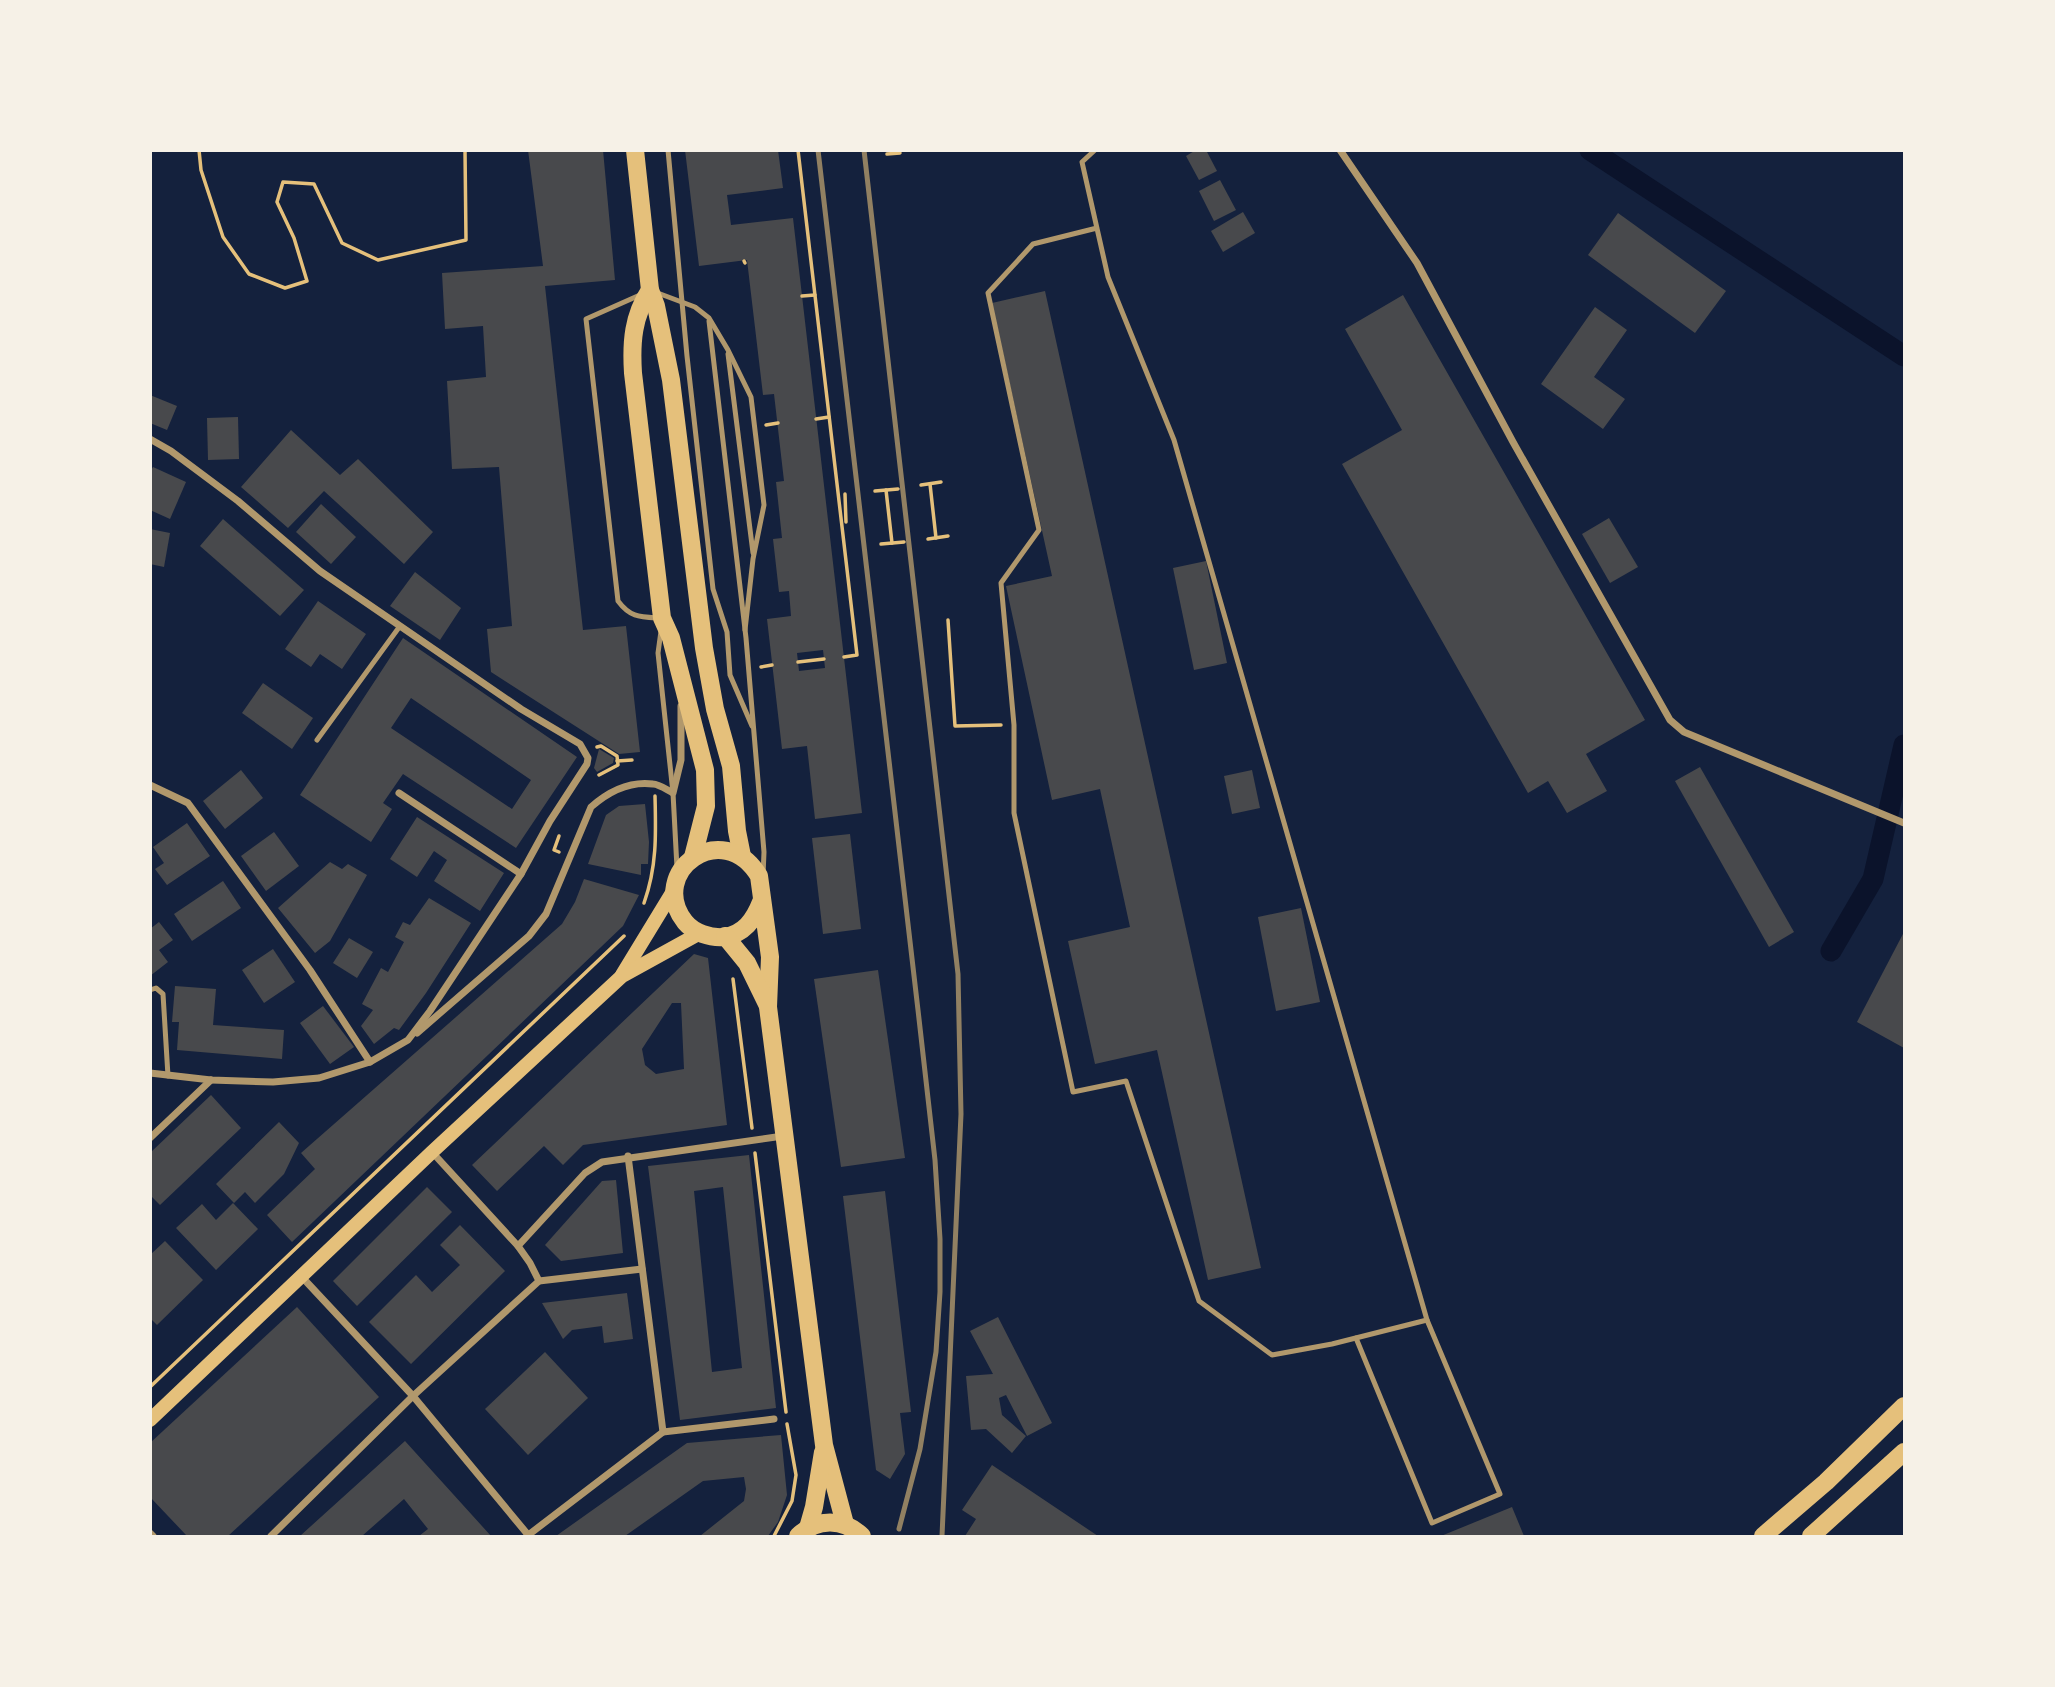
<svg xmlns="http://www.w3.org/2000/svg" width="2055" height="1687" font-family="Montserrat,sans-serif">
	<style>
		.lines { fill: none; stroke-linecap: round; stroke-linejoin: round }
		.canal { stroke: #0b132b; stroke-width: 21 }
		.building { fill: #48494c; fill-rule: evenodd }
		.path { stroke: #e5c07b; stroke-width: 3.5 }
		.service { stroke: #b1986c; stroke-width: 5 }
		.minor { stroke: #b1986c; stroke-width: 7 }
		.secondary { stroke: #e5c07b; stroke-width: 14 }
		.primary { stroke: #e5c07b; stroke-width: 18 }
		.trunk { stroke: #e5c07b; stroke-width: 18 }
		.rail { stroke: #918062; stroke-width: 5 }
	</style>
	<rect width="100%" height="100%" fill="#14213d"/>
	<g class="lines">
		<g class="canal">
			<path d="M1590 150 1904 356"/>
			<path d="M1831 951 1873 879 1904 745"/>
		</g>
	</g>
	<g class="building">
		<path d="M528 150H603L615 280 545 286 583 630 626 626 640 752 619 754 491 672 487 629 512 626 499 467 452 469 447 381 486 377 483 326 445 329 442 273 543 266Z"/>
		<path d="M685 150H778L783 188 727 195 731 225 793 218 862 813 815 819 807 746 782 749 767 619 791 616 789 591 779 592 773 539 782 538 776 482 784 481 774 394 763 395 747 260 699 266ZM823 650 825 668 799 671 797 653Z"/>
		<path d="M1196 150H1206L1217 171 1199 180 1186 156Z"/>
		<path d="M1220 180 1236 210 1214 221 1199 191Z"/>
		<path d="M1243 212 1255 233 1223 252 1211 231Z"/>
		<path d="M1618 213 1726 291 1695 333 1588 255Z"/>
		<path d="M1045 291 1261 1268 1208 1280 1157 1050 1095 1064 1068 941 1130 927 1100 789 1052 800 1006 586 1052 576 992 303Z"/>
		<path d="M1403 295 1645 720 1586 754 1607 791 1567 813 1548 781 1528 793 1342 464 1402 430 1345 329Z"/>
		<path d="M1595 307 1627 330 1594 377 1625 399 1603 429 1541 384Z"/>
		<path d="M150 395 177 406 167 430 150 423Z"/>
		<path d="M238 417 239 459 208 460 207 418Z"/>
		<path d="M291 430 340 475 358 459 433 532 404 564 324 491 288 528 241 487Z"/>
		<path d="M153 467 186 482 170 519 150 510V472Z"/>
		<path d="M321 504 356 537 331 564 296 532Z"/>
		<path d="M1609 518 1638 567 1610 583 1582 534Z"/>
		<path d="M223 519 304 590 280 616 200 546Z"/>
		<path d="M150 529 170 533 164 567 150 564Z"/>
		<path d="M1206 561 1227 663 1194 670 1173 568Z"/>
		<path d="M415 572 461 608 440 640 390 606Z"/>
		<path d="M318 601 366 634 342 669 320 654 311 667 285 649Z"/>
		<path d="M403 638 577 757 516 848 403 774 383 803 392 809 371 842 300 795ZM411 698 531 780 512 809 391 728Z"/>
		<path d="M263 683 313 718 292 749 242 713Z"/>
		<path d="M599 749 614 758 613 763 597 772 594 768Z"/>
		<path d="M1700 767 1794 932 1769 947 1675 781Z"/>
		<path d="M241 770 263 798 225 829 203 801Z"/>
		<path d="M1252 770 1260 808 1232 814 1224 776Z"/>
		<path d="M645 804 649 842 648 864H641V875L588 864 606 815 619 806Z"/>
		<path d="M417 817 504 873 480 911 434 881 447 860 434 851 417 877 390 859Z"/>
		<path d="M187 823 210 856 167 885 155 869 164 863 153 847Z"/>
		<path d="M274 832 299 866 266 891 241 856Z"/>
		<path d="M850 834 861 929 823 934 812 838Z"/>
		<path d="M330 862 342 869 348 864 367 875 330 941 315 953 278 908Z"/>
		<path d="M584 879 639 895 623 926 292 1242 267 1215 315 1169 301 1153 562 924 575 902Z"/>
		<path d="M223 881 241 908 192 941 174 914Z"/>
		<path d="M429 898 471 923 426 993 399 1030 394 1028 374 1044 361 1026 373 1010 362 1004 381 968 388 972 404 942 395 937 403 922 410 925Z"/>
		<path d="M1301 908 1320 1002 1276 1011 1258 917Z"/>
		<path d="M159 922 173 940 159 950 168 962 150 976V929Z"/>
		<path d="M1904 932V1048L1857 1022Z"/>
		<path d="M349 938 373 952 357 978 333 963Z"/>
		<path d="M273 949 295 982 264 1003 242 970Z"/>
		<path d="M694 954 708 958 727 1125 583 1145 563 1165 544 1146 497 1191 472 1165ZM672 1003H681L684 1069 656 1074 645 1065 642 1049Z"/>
		<path d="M878 970 905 1158 841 1167 814 979Z"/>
		<path d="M175 986 216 989 213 1025 284 1030 282 1059 177 1050 179 1022H172Z"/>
		<path d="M323 1006 354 1047 330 1064 300 1023Z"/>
		<path d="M211 1095 241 1128 160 1205 150 1195V1153Z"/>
		<path d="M279 1122 299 1143 284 1174 255 1203 245 1192 234 1203 216 1184Z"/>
		<path d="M749 1155 776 1408 680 1420 648 1166ZM723 1187 742 1368 712 1372 694 1191Z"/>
		<path d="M616 1180 623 1253 561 1261 545 1245 602 1181Z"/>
		<path d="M427 1187 452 1212 357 1306 333 1281Z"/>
		<path d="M885 1191 911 1412 900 1413 905 1454 890 1479 876 1470 843 1196Z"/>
		<path d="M233 1203 258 1229 216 1270 176 1228 202 1204 216 1220Z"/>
		<path d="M460 1225 505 1271 411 1364 369 1322 416 1275 432 1292 460 1265 440 1245Z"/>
		<path d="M165 1241 203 1280 157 1325 150 1318V1255Z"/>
		<path d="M627 1293 633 1339 604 1343 602 1326 572 1330 563 1339 542 1303Z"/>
		<path d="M297 1307 379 1397 228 1536H187L150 1497V1443Z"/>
		<path d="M998 1317 1052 1423 1027 1436 1006 1395 999 1398 1002 1415 1026 1436 1012 1453 986 1429 971 1430 966 1376 993 1374 970 1331Z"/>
		<path d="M545 1352 588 1398 528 1455 485 1409Z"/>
		<path d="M781 1435 787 1495 778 1522 768 1536H700L744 1501 746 1489 744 1477 703 1481 625 1536H556L687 1443Z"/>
		<path d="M405 1441 491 1536H419L428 1529 404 1499 362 1536H300Z"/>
		<path d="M992 1465 1098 1536H965L976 1519 962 1510Z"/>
		<path d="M1512 1507 1524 1536H1441Z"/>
	</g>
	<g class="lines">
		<g class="path">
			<path d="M199 150 201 170 223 237 249 274 285 288 307 281 294 238 277 202 283 182 314 184 342 243 378 260 466 240 465 150"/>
			<path d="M798 150 857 655 844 657"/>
			<path d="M887 154 900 153"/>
			<path d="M744 261 745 263"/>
			<path d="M802 296 815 295"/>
			<path d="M816 419 829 417"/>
			<path d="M766 425 778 423"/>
			<path d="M930 484 936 538"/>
			<path d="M921 485 941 482"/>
			<path d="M886 490 892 543"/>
			<path d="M875 491 898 489"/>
			<path d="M845 494 846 522"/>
			<path d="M928 539 948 536"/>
			<path d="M881 544 904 542"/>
			<path d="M948 620 955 726 1001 725"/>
			<path d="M798 662 824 659"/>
			<path d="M761 667 772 665"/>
			<path d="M597 747 601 746 617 756 618 765 599 775"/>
			<path d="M617 761 632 760"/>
			<path d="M559 836 554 850 559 852"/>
			<path d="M644 903C657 867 656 834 655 796"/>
			<path d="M733 979 752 1128"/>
			<path d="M755 1153 786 1412"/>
			<path d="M150 1387 624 936"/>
			<path d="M774 1536 792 1501 796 1475 787 1424"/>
		</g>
		<g class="service">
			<path d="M668 150 687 356 713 589 727 632 730 675 752 726"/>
			<path d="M1095 150 1082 162 1108 277 1174 440 1427 1320 1332 1344 1272 1355 1199 1301 1126 1081 1073 1092 1014 813V725L1001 583 1039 530 988 293 1033 244 1097 228"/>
			<path d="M655 292 695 307 709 318 728 350 751 397 764 505 753 559 745 630"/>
			<path d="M640 295 586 319 618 601C630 617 639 617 658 618"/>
			<path d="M709 321 746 638 764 852 763 876"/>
			<path d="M728 354 753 553"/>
			<path d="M661 631 658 653 673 793 677 868"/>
			<path d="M317 740 400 626"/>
			<path d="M150 990 156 988 163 994 168 1076"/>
			<path d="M1356 1338 1432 1523 1500 1494 1427 1320"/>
		</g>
		<g class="minor">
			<path d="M1340 150 1417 263 1513 442 1670 720 1684 732 1904 823"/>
			<path d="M150 439 171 451 238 501 320 571 521 709 580 744 588 758 587 764 550 821 521 874 430 1011 408 1040 370 1062 319 1078 273 1082 211 1080 150 1073"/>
			<path d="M150 785 188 803 310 970 370 1062"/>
			<path d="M399 793 521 874"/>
			<path d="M417 1033 529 936 546 914 591 807C608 792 630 781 653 784 659 784 667 790 673 793L681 760V706"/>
			<path d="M150 1138 211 1080"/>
			<path d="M432 1152 518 1246"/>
			<path d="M301 1276 413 1396 529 1536"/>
			<path d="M539 1281 642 1269"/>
			<path d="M663 1432 774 1419"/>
			<path d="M150 1533 153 1536"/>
			<path d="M271 1536 413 1396 539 1281 530 1263 518 1246 585 1173 602 1162 783 1136"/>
			<path d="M527 1536 663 1432 628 1156"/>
		</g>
		<g class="secondary">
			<path d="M622 975 675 888"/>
			<path d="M150 1420 432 1152 622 976 700 933"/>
		</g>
		<g class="primary">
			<path d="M635 150 650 290 656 306 671 380 704 648 715 709 731 766 737 831 742 856"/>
			<path d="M650 290C633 316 631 342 633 373L662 618 671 638 705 770 706 806 693 857"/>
			<path d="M761 902C754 920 744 934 724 937 710 938 694 933 685 922 646 872 723 816 759 876L770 957 768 1007 824 1445 845 1524"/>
			<path d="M725 936 747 963 767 1004"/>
			<path d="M808 1528 814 1507 823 1452"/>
			<path d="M798 1536C817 1518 843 1518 862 1536"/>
		</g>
		<g class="trunk">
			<path d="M1763 1536 1826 1482 1904 1406"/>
			<path d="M1811 1536 1904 1452"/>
		</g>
		<g class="rail">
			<path d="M818 150 918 1010 935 1160 940 1239V1292L936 1352 920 1449 899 1529"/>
			<path d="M864 150 958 974 961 1114 942 1536"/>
		</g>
	</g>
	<rect width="2055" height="1687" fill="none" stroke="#f6f1e7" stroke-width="304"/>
</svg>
